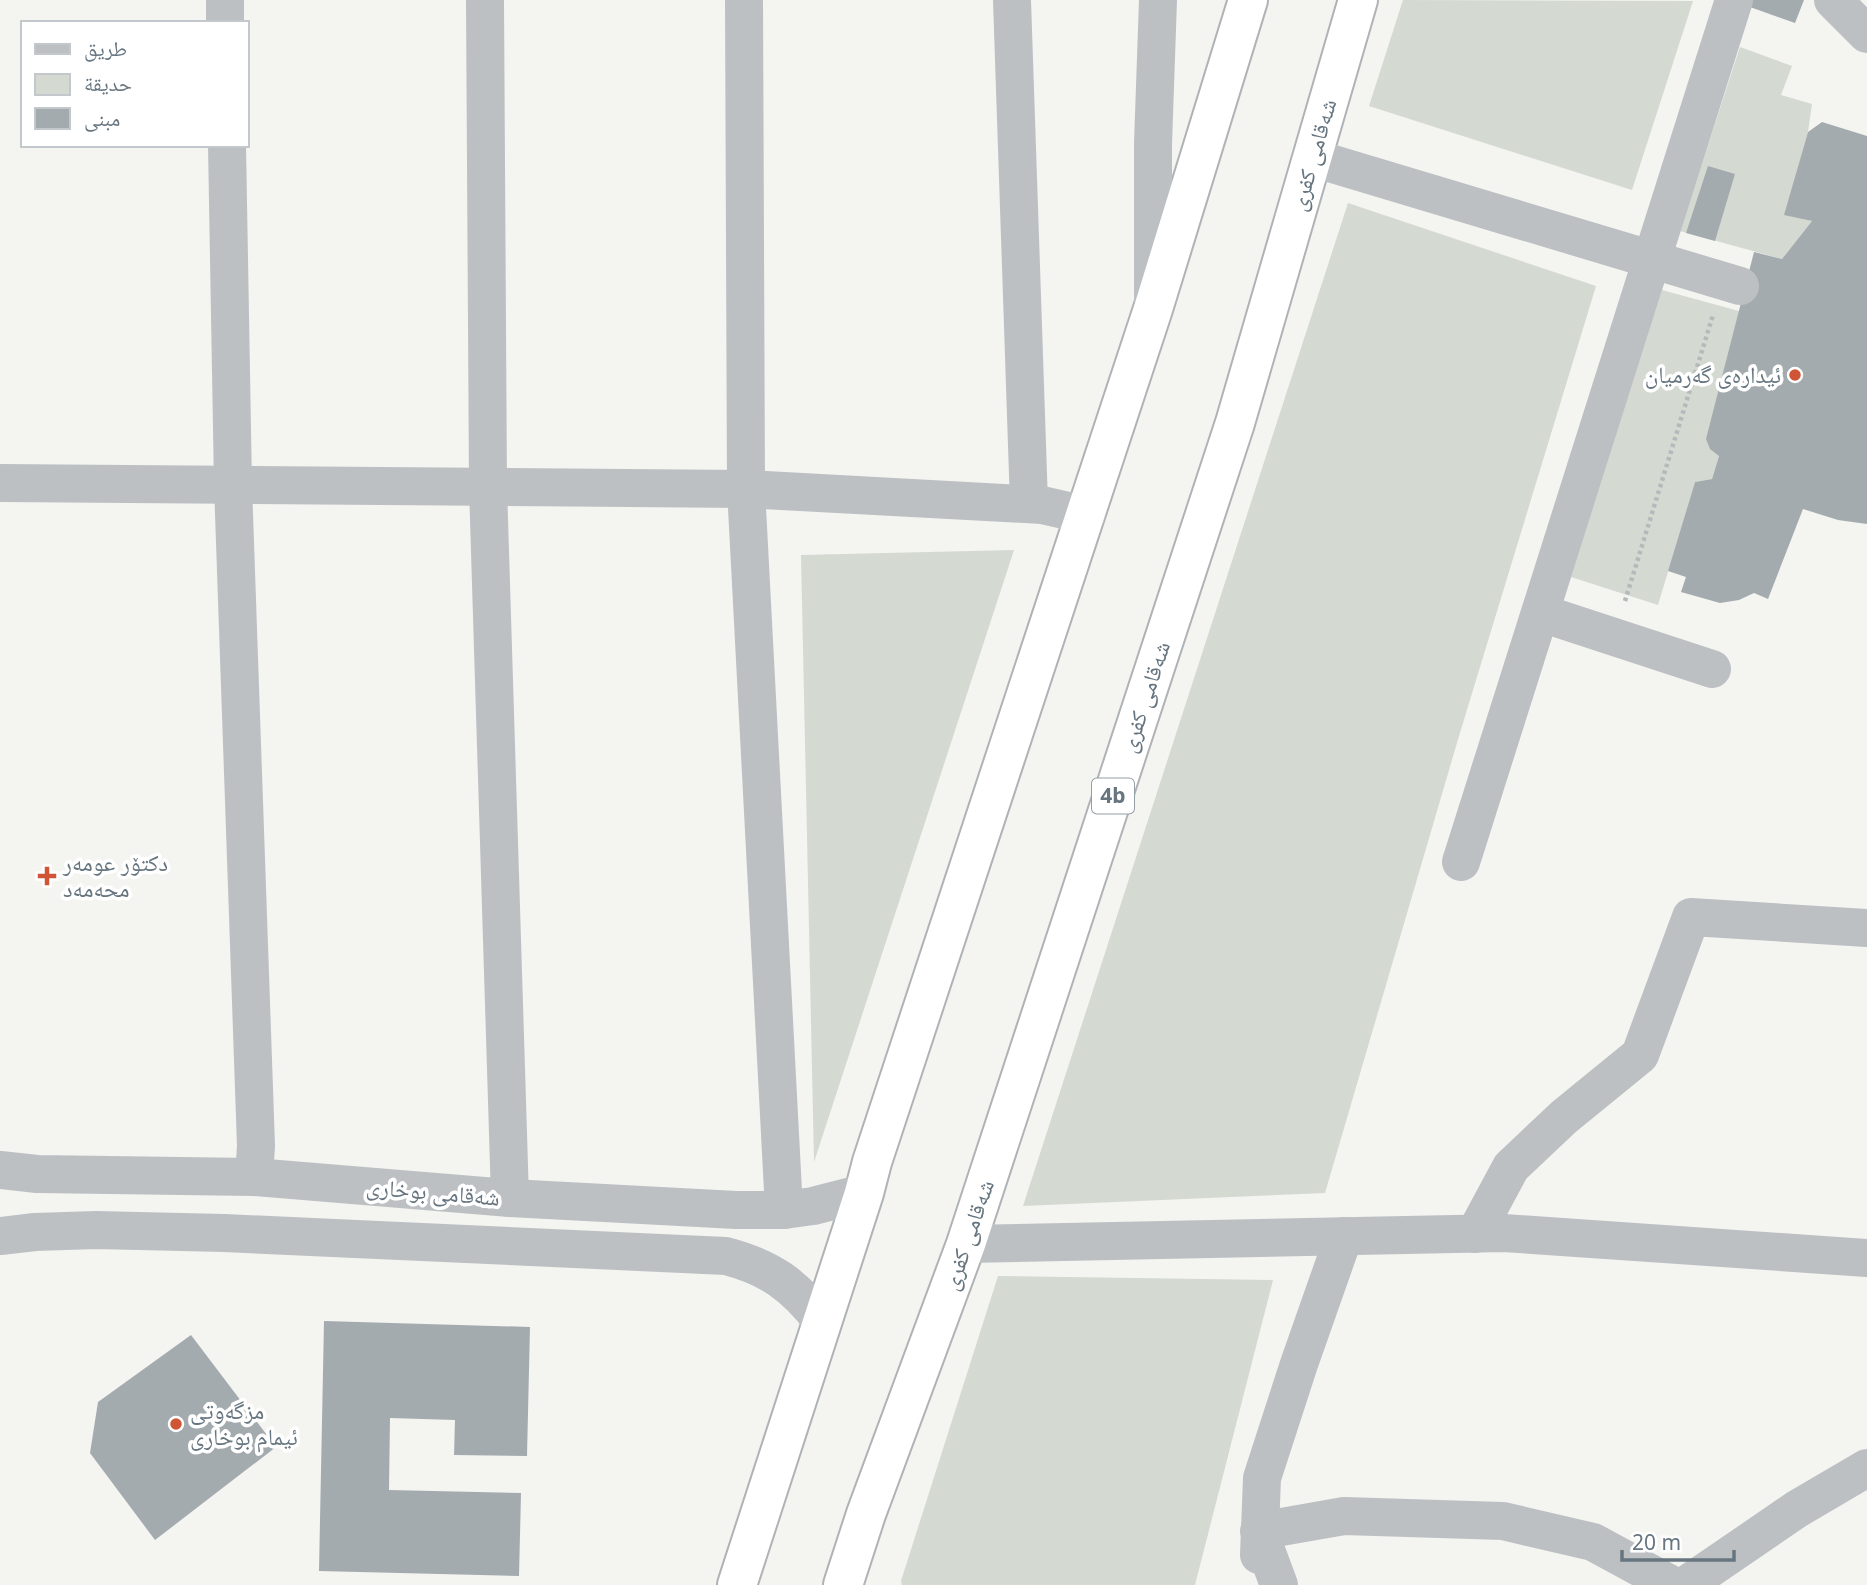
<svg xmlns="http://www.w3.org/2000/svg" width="1867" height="1585" font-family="'Noto Sans','Noto Naskh Arabic',sans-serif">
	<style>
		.green { fill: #d4d9d1 }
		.building { fill: #a4abaf }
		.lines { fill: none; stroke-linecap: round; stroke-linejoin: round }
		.highway-casing { stroke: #afb3b6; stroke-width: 42 }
		.path { stroke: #b6b9bb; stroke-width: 4.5; stroke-dasharray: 3.5 3.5; stroke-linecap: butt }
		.minor { stroke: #bcc0c3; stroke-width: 38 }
		.highway { stroke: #fff; stroke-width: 38 }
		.poi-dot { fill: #cf5536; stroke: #fff; stroke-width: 2.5 }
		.labels { text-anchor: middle; stroke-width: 7; stroke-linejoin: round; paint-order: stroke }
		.shield { fill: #fff; stroke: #949ea5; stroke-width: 2 }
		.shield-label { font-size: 21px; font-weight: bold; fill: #66757f }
		.street-label { font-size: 23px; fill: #66757f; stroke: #fff }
		.poi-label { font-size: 23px; fill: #66757f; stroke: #fff; text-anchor: start }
	</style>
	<rect width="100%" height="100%" fill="#f4f4f1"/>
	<g class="green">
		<path d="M1403 0 1693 1 1632 190 1369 106Z"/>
		<path d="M1740 47 1792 66 1781 95 1812 104 1808 132 1785 214 1812 221 1782 259 1680 231Z"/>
		<path d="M1348 203 1596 286 1459 736 1325 1193 1023 1206Z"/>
		<path d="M1662 290 1739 311 1719 456 1712 479 1695 482 1658 605 1571 577Z"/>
		<path d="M1014 550 814 1162 801 555Z"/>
		<path d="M998 1276 1273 1280 1195 1585H902L901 1581Z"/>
	</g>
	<g class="building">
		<path d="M1753 0H1804L1795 23 1750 7Z"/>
		<path d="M1822 122 1867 136V524L1838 520 1803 509 1768 599 1754 593 1739 600 1720 603 1681 592 1686 577 1668 571 1695 482 1712 479 1719 456 1710 449 1706 439 1754 252 1782 259 1812 221 1784 215 1808 132Z"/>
		<path d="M1708 166 1735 174 1715 241 1686 233Z"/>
		<path d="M324 1321 530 1327 527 1456 454 1455 455 1420 390 1418 389 1490 521 1493 519 1576 319 1571Z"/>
		<path d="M191 1335 276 1447 155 1540 90 1453 98 1402Z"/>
	</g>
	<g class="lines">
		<defs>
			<g id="highway">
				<path d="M737 1585 864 1193 872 1162 1153 309 1248 0"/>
				<path d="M843 1585 866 1514 966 1244 1235 423 1358 0"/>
			</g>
		</defs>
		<use href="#highway" class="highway-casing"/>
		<path class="path" d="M1625 601 1713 315"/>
		<g class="minor">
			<path d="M225 0V23"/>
			<path d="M485 0 488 487 510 1198"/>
			<path d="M744 0 746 489 784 1210"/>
			<path d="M1012 0 1029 504"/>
			<path d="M1833 0 1867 34"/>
			<path d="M227 145 233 485 256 1146 254 1177"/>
			<path d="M1313 158 1740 286"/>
			<path d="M1153 297V144L1158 0"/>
			<path d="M0 483 746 489 1042 505 1086 515"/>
			<path d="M1541 613 1712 669"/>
			<path d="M1461 862 1734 0"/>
			<path d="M0 1170 37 1174 254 1177 510 1198 736 1210H784L813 1206 864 1193"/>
			<path d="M1475 1234 1511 1167 1564 1117 1640 1055 1691 917 1867 928"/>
			<path d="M0 1236 35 1232 96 1230 224 1233 726 1256C771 1268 794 1285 822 1321"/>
			<path d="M966 1244 1504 1233 1867 1258"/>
			<path d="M1259 1555 1262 1478 1299 1364 1344 1236"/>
			<path d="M1279 1585 1259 1531 1344 1516 1503 1521 1593 1542 1672 1585"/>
			<path d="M1686 1585 1797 1509 1867 1468"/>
		</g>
		<use href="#highway" class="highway"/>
	</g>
	<g class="poi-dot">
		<circle cx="1795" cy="375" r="7"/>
		<path d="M43.5 865.5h7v7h7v7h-7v7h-7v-7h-7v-7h7z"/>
		<circle cx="176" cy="1424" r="7"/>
	</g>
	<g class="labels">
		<rect class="shield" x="1092" y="778.5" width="42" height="35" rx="5"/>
		<g class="shield-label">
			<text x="1113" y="803">4b</text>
		</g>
		<g class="street-label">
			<text transform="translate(1313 155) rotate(-74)" y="8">شەقامی کفری</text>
			<text transform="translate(1145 697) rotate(-72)" y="8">شەقامی کفری</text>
			<text transform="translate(433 1192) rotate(5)" y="8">شەقامی بوخاری</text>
			<text transform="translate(968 1235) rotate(-71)" y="8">شەقامی کفری</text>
		</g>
		<g class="poi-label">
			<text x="1781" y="383" text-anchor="end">ئیدارەی گەرمیان</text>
			<text x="63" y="871">دکتۆر عومەر<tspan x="63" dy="26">محەمەد</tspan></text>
			<text x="190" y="1419">مزگەوتی<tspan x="190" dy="26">ئیمام بوخاری</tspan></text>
		</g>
	</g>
	<rect x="21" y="21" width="228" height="126" fill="#ffffff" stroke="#c2c8cc" stroke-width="2"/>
	<rect x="35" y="44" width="35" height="10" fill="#bcc0c3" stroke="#c2c8cc" stroke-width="2"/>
	<text x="84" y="56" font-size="21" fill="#66757f">طريق</text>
	<rect x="35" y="74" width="35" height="21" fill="#d4d9d1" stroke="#c2c8cc" stroke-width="2"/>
	<text x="84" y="91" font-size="21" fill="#66757f">حديقة</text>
	<rect x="35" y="108" width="35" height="21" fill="#a4abaf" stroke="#c2c8cc" stroke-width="2"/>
	<text x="84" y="126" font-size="21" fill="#66757f">مبنى</text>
	<path d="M1622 1550v10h112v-10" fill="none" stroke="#66757f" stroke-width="3.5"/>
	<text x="1632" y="1550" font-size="21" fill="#66757f" stroke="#ffffff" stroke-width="5" paint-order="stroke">20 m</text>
</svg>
